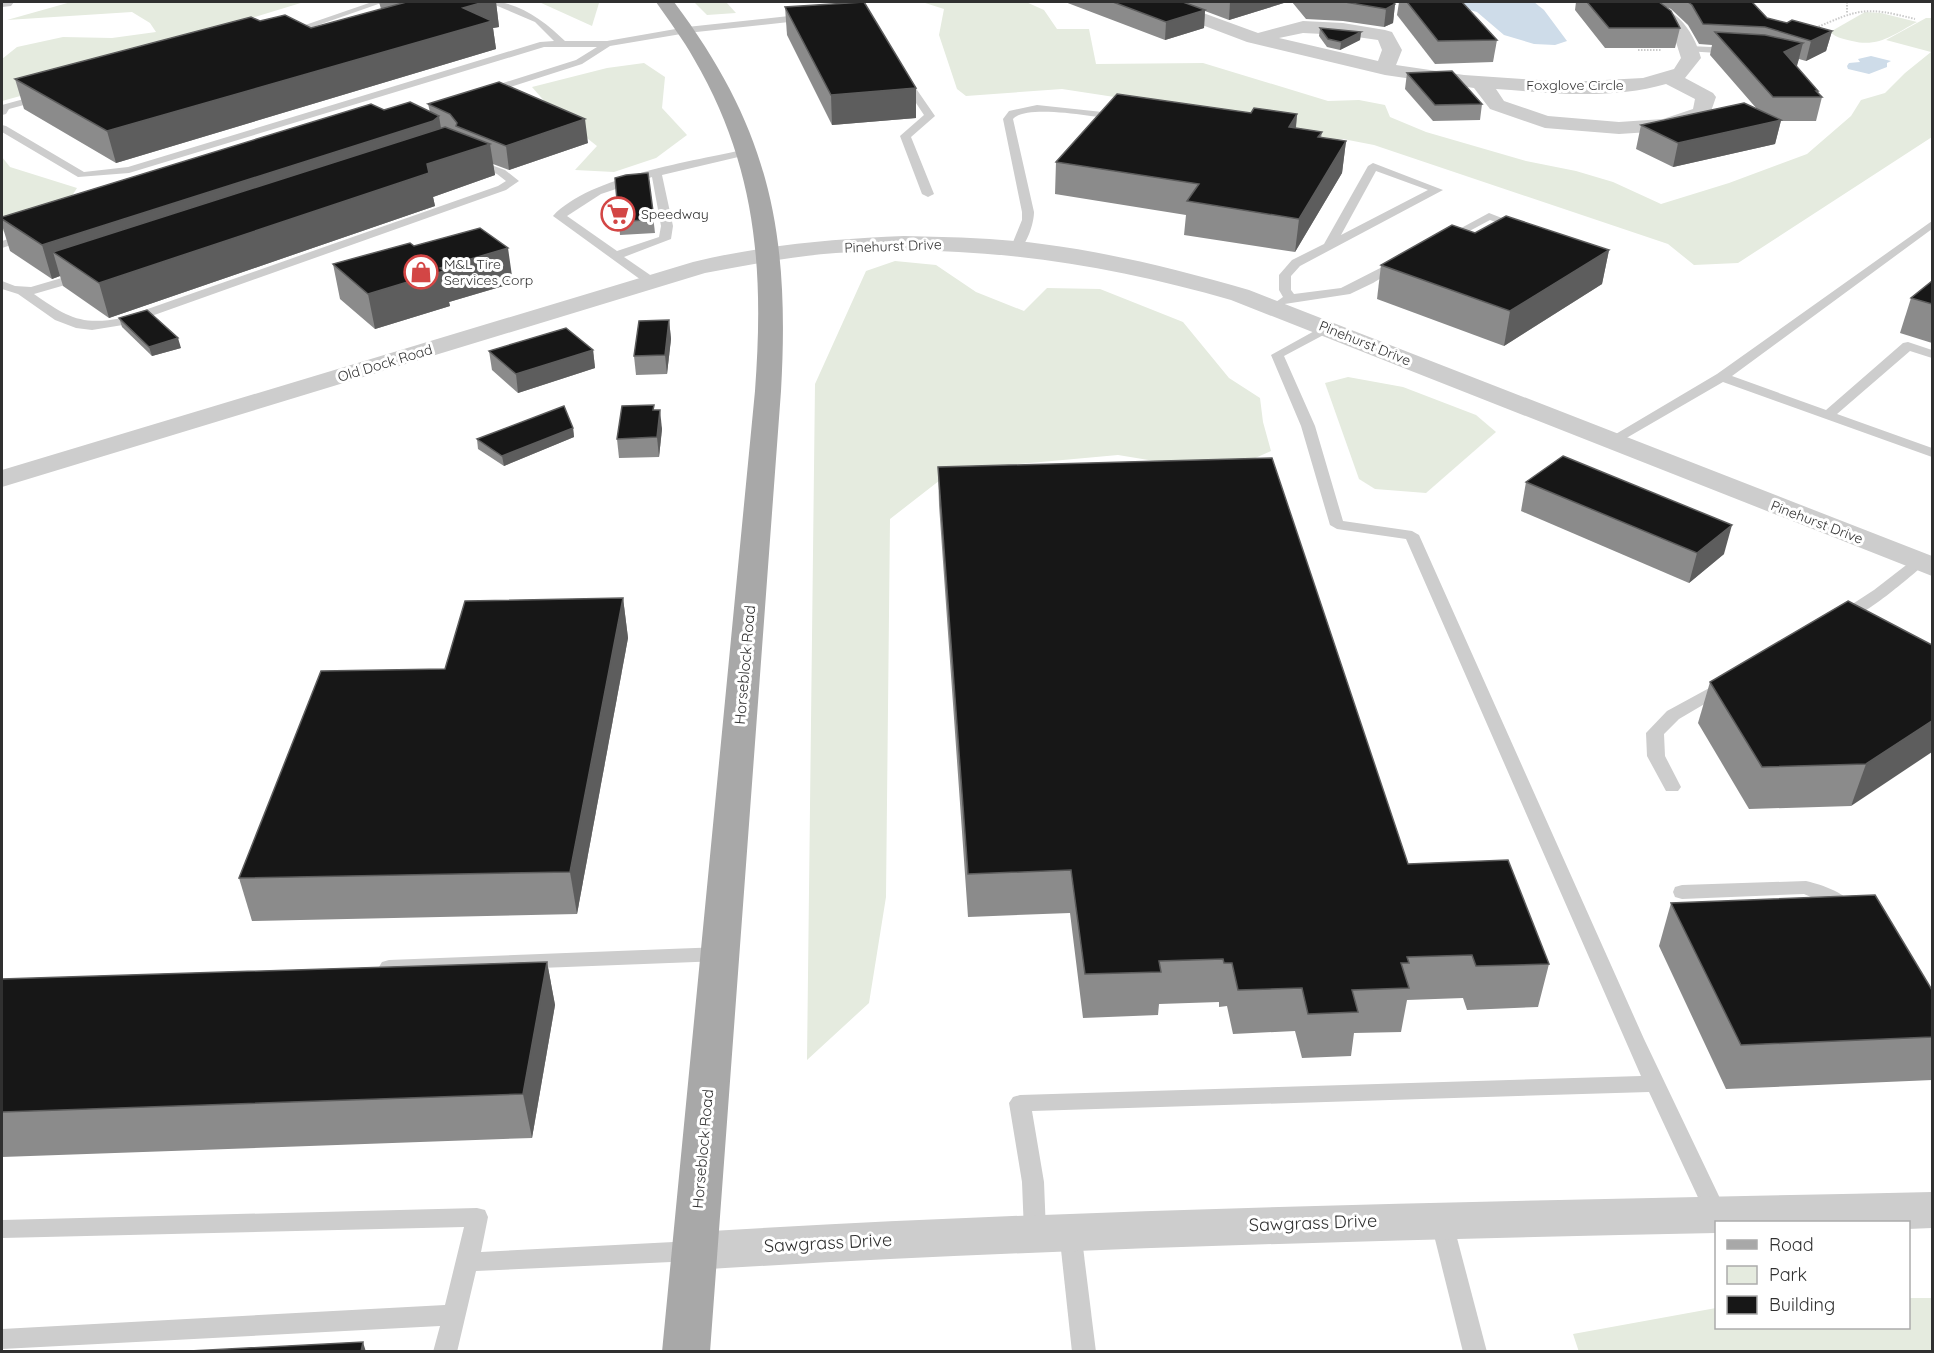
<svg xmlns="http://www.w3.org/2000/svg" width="1934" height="1353" font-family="Quicksand,sans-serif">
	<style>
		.green { fill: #e5ebdf }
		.water { fill: #cedce9 }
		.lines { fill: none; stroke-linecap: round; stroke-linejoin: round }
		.path { stroke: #cacaca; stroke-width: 2; stroke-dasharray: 1.5 1.5; stroke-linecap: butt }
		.service { fill: #cdcdcd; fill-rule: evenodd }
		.minor { fill: #cdcdcd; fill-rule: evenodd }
		.primary { fill: #a8a8a8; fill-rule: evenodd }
		.wall { fill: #8b8b8b }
		.shaded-wall { fill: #5d5d5d }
		.building { fill: #171717; stroke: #5d5d5d; stroke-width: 1.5 }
		.labels { text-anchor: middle; stroke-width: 6; stroke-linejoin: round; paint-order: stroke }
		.far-street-label { font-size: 14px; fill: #303030; stroke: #fff }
		.far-poi-label { font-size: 14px; fill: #303030; stroke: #fff; text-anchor: start }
		.street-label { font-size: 15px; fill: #303030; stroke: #fff }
		.near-street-label { font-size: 18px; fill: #303030; stroke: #fff }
	</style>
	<rect width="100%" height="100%" fill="#fff"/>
	<g class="green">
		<path d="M71 2H304L232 24 266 29 2 101V59L17 47 63 37 112 38 156 32 150 23 132 12 7 20Z"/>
		<path d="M539 2H597L599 3 592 26Z"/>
		<path d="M694 2H726L736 13 707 15Z"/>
		<path d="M922 2H1026L1044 10 1057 29H1089L1096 64 1203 63 1328 101 1359 100 1385 105 1390 117 1426 132 1526 161 1576 171 1613 182 1661 204 1729 183 1807 154 1851 116 1861 100 1885 93 1905 73 1931 52 1886 40 1926 18H1932V137L1738 263 1694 265 1668 244 1374 145 1343 139 1319 143 1121 98 1062 89 966 96 957 89 939 35 944 9Z"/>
		<path d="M1865 12 1881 13 1917 22C1894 34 1879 48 1852 41 1843 39 1837 38 1830 32Z"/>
		<path d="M644 63 665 77 662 108 687 135 656 158 614 172 575 170 597 146 554 112 532 87 607 68Z"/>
		<path d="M2 157 10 167 77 188 64 208 2 232Z"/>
		<path d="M895 261 936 265 976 292 1024 311 1047 288 1100 289 1183 322 1229 378 1260 398 1263 422 1271 451 1253 459 1179 465 1118 455 953 470 890 519 886 897 869 1003 807 1060 815 384 866 271Z"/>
		<path d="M1348 377 1403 387 1476 415 1496 432 1426 493 1375 489 1359 479 1325 383Z"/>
		<path d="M1909 1298H1932V1351L1579 1352 1573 1334 1716 1308V1328H1908Z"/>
	</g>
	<g class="water">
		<path d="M1442 2H1534L1544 10 1567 41 1555 45 1534 44 1504 35 1477 12Z"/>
		<path d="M1871 56 1891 61 1887 63V67L1869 74 1848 69 1847 66 1849 63 1860 62 1858 59Z"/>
	</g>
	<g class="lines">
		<g class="path">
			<path d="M1847 2V14"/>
			<path d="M1813 29C1860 9 1864 6 1915 19"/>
			<path d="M1638 50H1662"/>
		</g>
		<g class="service">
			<path d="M372 2H384L290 35 282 33Z"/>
			<path d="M488 2C518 0 545 22 565 41H607L687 27 807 14 812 17 807 20 687 33 610 46 582 64 489 94H481V90L576 60 597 47H544L129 173 78 177 2 132V125L6 126 84 172 128 167 540 42 554 41 535 22Z"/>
			<path d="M1689 46 1733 48 1738 51 1733 54 1686 51 1684 49Z"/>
			<path d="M903 73 906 74 935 116 911 137 934 194 928 197 922 194 900 136 924 115 898 76Z"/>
			<path d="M42 94 47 97 46 99 9 109 6 114 2 115V105Z"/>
			<path d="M1037 105 1121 114 1126 117 1121 120C1100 118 1027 103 1013 119L1034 212C1034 223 1027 246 1017 251L1011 247 1022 220V212L1003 119 1009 111Z"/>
			<path d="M747 149 752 152 751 154 662 175 673 226 671 239 624 257 656 279V285H648L553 216C590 176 694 161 747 149ZM652 177 661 226 659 237 617 251 567 216 601 194Z"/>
			<path d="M472 158 505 170 519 181 506 190 129 324 92 330 76 328 55 320 18 294 2 289V281L15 286 31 287 82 272 86 273V279L34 294C67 317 81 326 122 318L498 186 506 181 497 174 468 163 467 161Z"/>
			<path d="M1373 163 1443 190 1300 266 1291 276V290L1294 294 1341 288 1394 261 1398 260 1404 264 1373 283 1350 294 1278 305 1276 302 1283 297 1279 290V275L1292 260 1324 244 1368 166ZM1376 171 1428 190 1341 235Z"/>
			<path d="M1489 213 1525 227 1519 230 1490 220 1449 242H1441L1439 240Z"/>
			<path d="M1932 221V229L1732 376 1826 410 1903 343 1908 342 1932 350V358L1910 351 1837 414 1932 448V457L1723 382 1616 444H1606L1604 441 1717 374Z"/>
			<path d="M28 233 32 234V238L2 248V241Z"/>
			<path d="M1327 324 1333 328 1331 331 1284 356 1315 426 1343 521 1412 531 1419 535 1644 1039 1728 1215 1725 1221 1716 1224 1709 1221 1649 1092 1032 1111 1044 1182 1046 1232 1043 1239 1035 1241 1027 1239 1024 1232 1022 1182 1009 1103 1013 1097 1020 1095 1641 1076 1406 539 1337 529 1330 525 1301 426 1271 355Z"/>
			<path d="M1919 557 1927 562 1924 565C1908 578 1854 627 1834 622L1832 619 1834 616 1874 590 1914 559Z"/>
			<path d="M1724 680 1730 681 1732 685 1730 689 1679 719 1664 734 1665 756 1681 787 1678 791H1666L1647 756 1646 733 1667 711Z"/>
			<path d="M1806 881C1823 885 1847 893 1857 909L1854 914 1847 916 1840 914 1827 904 1804 894 1682 899 1675 897 1673 892 1675 887 1682 885Z"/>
			<path d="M721 947 728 949 731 954 728 959 721 961 389 974 382 972 379 967 382 962 389 960Z"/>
			<path d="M477 1208 485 1210 488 1217 481 1252 693 1241 701 1244 704 1251 701 1258 693 1261 476 1271 457 1352H433L440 1326 2 1349V1329L445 1305 464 1227 2 1238V1220Z"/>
			<path d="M1441 1210 1449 1212 1452 1219 1487 1352H1463L1430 1219 1433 1212Z"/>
			<path d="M1070 1222 1078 1224 1081 1231 1096 1352H1072L1059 1231 1062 1224Z"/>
		</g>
		<g class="minor">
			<path d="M2 2H14L11 6 2 7Z"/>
			<path d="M1149 2H1173L1258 33 1303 21 1343 23 1385 30 1392 32 1402 50 1396 65 1464 75 1567 82 1643 78 1674 69 1681 58 1675 39 1668 29 1636 2C1670 0 1693 27 1701 58L1685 78 1713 93 1716 97 1709 117 1665 131 1619 134 1545 128 1490 109 1474 88 1385 75 1247 42 1152 6ZM1303 33 1343 35 1378 40 1382 50 1378 61 1279 38ZM1666 84 1695 99 1693 109 1663 119 1619 122 1548 116 1504 101 1496 89C1551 93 1612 100 1666 84Z"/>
			<path d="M904 236C950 237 996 238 1042 244 1112 253 1180 270 1249 290L1932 556V576L1231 300C1102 263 971 243 836 253 792 256 749 265 705 273L2 487V470L693 262C762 245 832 239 904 236Z"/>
			<path d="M1932 1192V1228L1908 1229V1222H1716V1233C1375 1240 1035 1249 694 1270L678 1264 671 1251 678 1238 694 1232C1106 1207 1519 1201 1932 1192Z"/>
		</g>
		<path class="primary" d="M656 2H674C770 130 790 233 781 391L710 1352H662L755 391C764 270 757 167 694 59 683 39 669 21 656 2Z"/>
	</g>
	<g class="wall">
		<path d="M379 2H496L499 27 493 28 496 49 116 163 24 109 15 79 311 28 381 9Z"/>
		<path d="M1065 2H1287L1229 20 1205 11 1204 28 1165 40Z"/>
		<path d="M1292 2H1393L1395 4 1393 23 1384 27 1343 21 1306 19Z"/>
		<path d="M1399 2H1462L1497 40 1493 62 1435 64 1397 15Z"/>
		<path d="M1576 2H1752L1767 18 1787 23 1832 31 1826 51 1806 61 1799 59 1796 66 1818 91V92L1822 97 1816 121H1781L1775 144 1673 167 1636 149 1641 125 1757 109 1710 55 1712 45 1699 44 1688 25 1671 9 1666 7 1680 28 1675 48H1605L1575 10Z"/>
		<path d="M785 7 916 118 832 125 787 35Z"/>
		<path d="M1320 28 1361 32 1360 40 1340 50 1327 47 1319 36Z"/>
		<path d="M1407 73 1482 104 1480 120 1433 121 1405 89Z"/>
		<path d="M428 104 588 143 509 170 493 164 495 175 433 197 435 206 109 318 63 286 60 276 52 279 10 251 2 225V217L430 112Z"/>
		<path d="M1251 113 1297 114 1296 128 1322 132 1321 138 1346 141 1342 173 1295 252 1184 235 1186 215 1055 194 1056 162Z"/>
		<path d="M648 173 655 233 620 235 615 178Z"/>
		<path d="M1475 233 1609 250 1602 284 1504 346 1377 299 1381 265Z"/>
		<path d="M414 246 513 283 449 302 450 306 375 329 340 299 333 264Z"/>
		<path d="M1932 281V343L1900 333 1911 298Z"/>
		<path d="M119 318 181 348 152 356 122 327Z"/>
		<path d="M669 320 671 339 667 374 636 375 634 356Z"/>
		<path d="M593 350 595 368 518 393 492 370 489 351Z"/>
		<path d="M655 410 662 429 659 457 619 458 617 439Z"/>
		<path d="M573 428 574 437 504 466 478 449 477 439Z"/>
		<path d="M938 467 1408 864 1549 964 1538 1007 1467 1010 1463 998 1407 1000 1401 1032 1354 1033 1351 1056 1302 1058 1295 1031 1233 1034 1227 1006 1219 1007V1002L1159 1004 1158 1015 1083 1018 1070 913 968 917 939 505Z"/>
		<path d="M1526 482 1724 554 1689 583 1521 511Z"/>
		<path d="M623 598 628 638 577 914 252 921 239 878 445 669Z"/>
		<path d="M1932 645 1851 806 1749 809 1698 723 1710 682Z"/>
		<path d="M1671 903 1932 1037V1080L1726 1089 1659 946Z"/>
		<path d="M547 962 555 1005 532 1138 2 1157V979Z"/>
	</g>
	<g class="shaded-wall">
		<path d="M484 2H496L499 27 493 28 496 49 116 163 107 131 463 8Z"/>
		<path d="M1230 2H1287L1229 20Z"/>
		<path d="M1395 4 1393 23 1384 27 1386 9Z"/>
		<path d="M1205 10 1204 28 1165 40 1166 22Z"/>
		<path d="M1832 31 1826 51 1806 61 1811 41Z"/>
		<path d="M1361 32 1360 40 1340 50 1341 42Z"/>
		<path d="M1803 43 1797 66 1779 75 1784 52Z"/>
		<path d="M916 88V118L832 125 831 95Z"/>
		<path d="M1297 114 1294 146 1289 127Z"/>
		<path d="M439 116 444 147 53 252 60 276 52 279 42 245Z"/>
		<path d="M585 119 588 143 509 170 506 146Z"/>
		<path d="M1781 120 1775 144 1673 167 1678 143Z"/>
		<path d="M1346 141 1342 173 1295 252 1299 219Z"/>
		<path d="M490 144 495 175 433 197 435 206 109 318 99 283 427 164Z"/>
		<path d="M508 248 513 283 449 302 450 306 375 329 368 294 440 268Z"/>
		<path d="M1609 250 1602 284 1504 346 1510 311Z"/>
		<path d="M669 320 671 339 667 374 665 355Z"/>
		<path d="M178 338 181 348 152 356 149 347Z"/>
		<path d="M593 350 595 368 518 393 516 374Z"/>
		<path d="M660 410 662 429 659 457 657 437Z"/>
		<path d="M573 428 574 437 504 466 502 456Z"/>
		<path d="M1732 525 1724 554 1689 583 1697 553Z"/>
		<path d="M623 598 628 638 577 914 570 872Z"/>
		<path d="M1932 721V752L1851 806 1866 764Z"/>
		<path d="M547 962 555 1005 532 1138 523 1094Z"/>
		<path d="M363 1342 366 1352H361Z"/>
	</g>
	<g class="building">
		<path d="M400 2H484L463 8 492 21 107 131 15 79 251 17 260 21 285 15 311 28 403 3Z"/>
		<path d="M864 2 916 88 831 95 785 7Z"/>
		<path d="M1113 2H1183L1205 10 1166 22Z"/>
		<path d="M1327 2H1393L1395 4 1386 9 1345 2Z"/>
		<path d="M1407 2H1462L1497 40 1438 41Z"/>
		<path d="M1587 2H1659L1671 11 1680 28H1609Z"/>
		<path d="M1688 2H1752L1767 18 1787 23 1792 20 1832 31 1811 41 1765 27 1703 24 1692 5Z"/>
		<path d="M1320 28 1361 32 1341 42 1328 39Z"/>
		<path d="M1715 32 1765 35 1803 43 1784 52 1818 91H1816L1822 97H1773Z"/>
		<path d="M1452 71 1482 104 1435 105 1407 73Z"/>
		<path d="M499 82 585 119 506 146 456 126 457 123 450 114 428 104Z"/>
		<path d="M1117 94 1251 113 1254 108 1297 114 1289 127 1322 132 1318 137 1346 141 1299 219 1187 201 1199 184 1056 162Z"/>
		<path d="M410 102 439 116 433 121 42 245 2 219V217L371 104 384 110Z"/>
		<path d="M1744 103 1781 120 1678 143 1641 125Z"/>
		<path d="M445 127 490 144 427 164 429 173 99 283 53 252Z"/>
		<path d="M648 173 654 219 619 222 615 178 626 175Z"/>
		<path d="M1506 216 1609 250 1510 311 1381 265 1452 225 1475 233Z"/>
		<path d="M480 228 508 248 440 268 444 271 368 294 333 264 410 243 414 246Z"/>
		<path d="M1932 281V304L1911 298Z"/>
		<path d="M147 310 178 338 149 347 119 318Z"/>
		<path d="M669 320 665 355 634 356 639 321Z"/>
		<path d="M566 328 593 350 516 374 489 351Z"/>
		<path d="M654 405 653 410H660L657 437 617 439 622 406Z"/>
		<path d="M564 406 573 428 502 456 477 439Z"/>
		<path d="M1563 456 1732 525 1697 553 1526 482Z"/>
		<path d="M1272 458 1408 864 1508 860 1549 964 1476 966 1472 955 1407 957 1409 963H1401L1409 988 1352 990 1358 1012 1308 1014 1302 988 1238 990 1232 963H1224L1223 959 1159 961 1161 972 1085 974 1071 870 968 874 938 467Z"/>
		<path d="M623 598 570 872 239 878 321 671 445 669 465 601Z"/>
		<path d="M1848 601 1932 645V721L1866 764 1762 767 1710 682Z"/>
		<path d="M1875 895 1932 990V1037L1741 1045 1671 903Z"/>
		<path d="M547 962 523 1094 2 1112V979Z"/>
		<path d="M363 1342 361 1352H170Z"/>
	</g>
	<defs>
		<symbol id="supermarket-ring" viewBox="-11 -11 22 22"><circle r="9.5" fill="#fff" stroke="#d34645" stroke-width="1.5"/><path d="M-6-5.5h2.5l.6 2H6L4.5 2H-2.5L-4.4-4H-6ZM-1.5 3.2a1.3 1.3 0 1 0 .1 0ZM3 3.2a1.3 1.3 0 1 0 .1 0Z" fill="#d34645"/></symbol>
		<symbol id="shop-ring" viewBox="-11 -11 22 22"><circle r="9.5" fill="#fff" stroke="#d34645" stroke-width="1.5"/><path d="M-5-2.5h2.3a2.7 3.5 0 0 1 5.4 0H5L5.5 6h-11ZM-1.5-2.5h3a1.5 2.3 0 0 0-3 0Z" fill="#d34645"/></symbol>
	</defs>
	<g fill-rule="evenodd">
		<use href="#supermarket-ring" x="599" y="195" width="38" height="38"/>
		<use href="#shop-ring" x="402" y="253" width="38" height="38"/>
	</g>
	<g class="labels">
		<g class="far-street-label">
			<text x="1575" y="90">Foxglove Circle</text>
			<text transform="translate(893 246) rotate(-2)" y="5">Pinehurst Drive</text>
			<text transform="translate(1365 343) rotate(22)" y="5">Pinehurst Drive</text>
			<text transform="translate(385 363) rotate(-17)" y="5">Old Dock Road</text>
			<text transform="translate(1817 522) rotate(21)" y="5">Pinehurst Drive</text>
		</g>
		<g class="far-poi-label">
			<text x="641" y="219">Speedway</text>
			<text x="444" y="269">M&amp;L Tire<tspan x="444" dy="16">Services Corp</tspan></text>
		</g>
		<g class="street-label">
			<text transform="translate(745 665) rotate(-85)" y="5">Horseblock Road</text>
			<text transform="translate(703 1149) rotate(-85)" y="5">Horseblock Road</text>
		</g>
		<g class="near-street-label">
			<text transform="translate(1313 1223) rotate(-2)" y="6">Sawgrass Drive</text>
			<text transform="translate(828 1243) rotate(-3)" y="6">Sawgrass Drive</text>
		</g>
	</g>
	<rect width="1934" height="1353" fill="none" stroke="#303030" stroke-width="6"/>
	<rect x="1715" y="1221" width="195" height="108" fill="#ffffff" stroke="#acacac" stroke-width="1.5"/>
	<rect x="1727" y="1240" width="30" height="9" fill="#a8a8a8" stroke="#acacac" stroke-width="1.5"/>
	<text x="1769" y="1251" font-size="18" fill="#303030">Road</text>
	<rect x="1727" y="1266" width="30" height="18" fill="#e5ebdf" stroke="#acacac" stroke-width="1.5"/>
	<text x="1769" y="1281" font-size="18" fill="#303030">Park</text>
	<rect x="1727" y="1296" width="30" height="18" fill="#171717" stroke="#acacac" stroke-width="1.5"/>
	<text x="1769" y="1311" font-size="18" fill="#303030">Building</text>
</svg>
